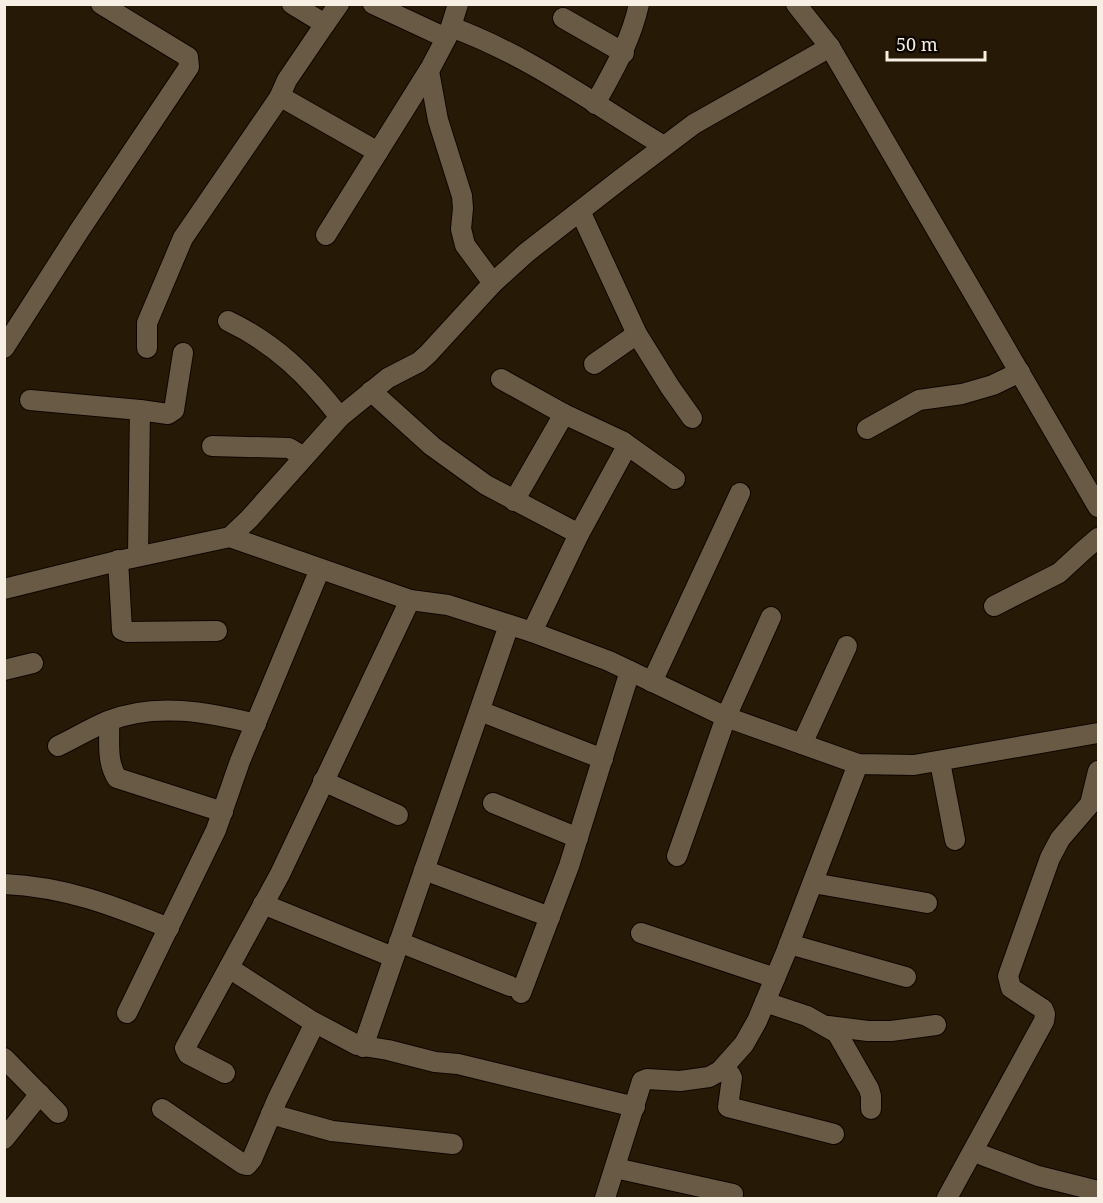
<svg xmlns="http://www.w3.org/2000/svg" width="1103" height="1203" font-family="'Noto Serif',serif">
	<style>
		.lines { fill: none; stroke-linecap: round; stroke-linejoin: round }
		.minor-casing { stroke: #0f0500; stroke-width: 22 }
		.minor { stroke: #685a45; stroke-width: 20 }
	</style>
	<rect width="100%" height="100%" fill="#261a07"/>
	<g class="lines">
		<defs>
			<g id="minor">
				<path d="M292 4 325 24 339 4"/>
				<path d="M373 4 446 38"/>
				<path d="M796 4 830 47 1098 507"/>
				<path d="M563 18 624 53"/>
				<path d="M451 27C528 55 594 104 664 146"/>
				<path d="M429 71 438 120 462 196 463 208 461 229 465 245 493 283"/>
				<path d="M279 98 287 80 325 24"/>
				<path d="M595 104C613 71 631 41 639 4"/>
				<path d="M580 211 637 334 670 387 692 418"/>
				<path d="M326 235 431 67 449 33 458 4"/>
				<path d="M228 321C276 344 308 376 340 417"/>
				<path d="M4 348 79 231 189 67 188 57 101 4"/>
				<path d="M147 348V323L183 238 279 98H283L378 152"/>
				<path d="M594 364 637 334"/>
				<path d="M501 379 564 414 624 442 626 448 579 534 532 632"/>
				<path d="M371 391 432 446 486 485 579 534"/>
				<path d="M30 400 140 410"/>
				<path d="M867 429 919 400 962 394 993 385 1020 372"/>
				<path d="M626 444 675 479"/>
				<path d="M212 446 289 448 304 457"/>
				<path d="M514 501 564 414"/>
				<path d="M230 537 249 519 340 417 388 378 419 362 428 354 493 283 526 253 621 179 694 124 830 47"/>
				<path d="M138 556 140 410 168 414 174 410 183 353"/>
				<path d="M118 560 122 630 127 632 217 631"/>
				<path d="M4 589 113 562 230 537 410 600 448 605 532 632 609 661 726 717 858 764 914 765 1098 733"/>
				<path d="M994 606 1059 573 1084 550 1098 538"/>
				<path d="M4 670 33 663"/>
				<path d="M652 682 740 493"/>
				<path d="M480 711 603 759"/>
				<path d="M109 721C110 740 106 761 117 778L223 812"/>
				<path d="M802 744 847 646"/>
				<path d="M58 746C75 738 91 728 108 721 155 702 209 712 256 724"/>
				<path d="M940 762 955 840"/>
				<path d="M323 781 398 815"/>
				<path d="M493 803 578 838"/>
				<path d="M677 856 726 717 771 617"/>
				<path d="M424 870 550 917"/>
				<path d="M813 883 927 903"/>
				<path d="M4 884C66 887 112 905 169 928"/>
				<path d="M263 904 393 957"/>
				<path d="M641 933 775 978"/>
				<path d="M399 942 510 986"/>
				<path d="M789 944 906 977"/>
				<path d="M229 968 310 1020 357 1045 388 1050 435 1062 458 1064 635 1107"/>
				<path d="M521 993 569 866 630 671"/>
				<path d="M765 1002 807 1016 837 1033 869 1089 871 1096V1109"/>
				<path d="M127 1013 216 830 240 761 320 569"/>
				<path d="M828 1026 868 1031H891L936 1025"/>
				<path d="M363 1047 509 625"/>
				<path d="M4 1058 58 1113"/>
				<path d="M720 1071 730 1074 732 1078 728 1107 834 1134"/>
				<path d="M225 1073 188 1054 185 1048 280 874 410 600"/>
				<path d="M162 1109 243 1164 247 1165 252 1159 277 1100 315 1023"/>
				<path d="M271 1114 332 1131 453 1144"/>
				<path d="M4 1139 40 1094"/>
				<path d="M974 1152 1038 1176 1098 1191"/>
				<path d="M615 1168 733 1194"/>
				<path d="M605 1198 642 1081 647 1079 680 1081 709 1077 720 1071 744 1044 757 1021 786 952 858 764"/>
				<path d="M947 1198 1044 1021 1045 1014 1043 1009 1011 988 1008 976 1050 858 1060 839 1090 804 1098 771"/>
			</g>
		</defs>
		<use href="#minor" class="minor-casing"/>
		<use href="#minor" class="minor"/>
	</g>
	<rect width="1103" height="1203" fill="none" stroke="#f7efe3" stroke-width="12"/>
	<path d="M887 51v9h98v-9" fill="none" stroke="#f7efe3" stroke-width="3"/>
	<text x="896" y="51" font-size="18" fill="#f7efe3" stroke="#0b0602" stroke-width="4.5" paint-order="stroke">50 m</text>
</svg>
